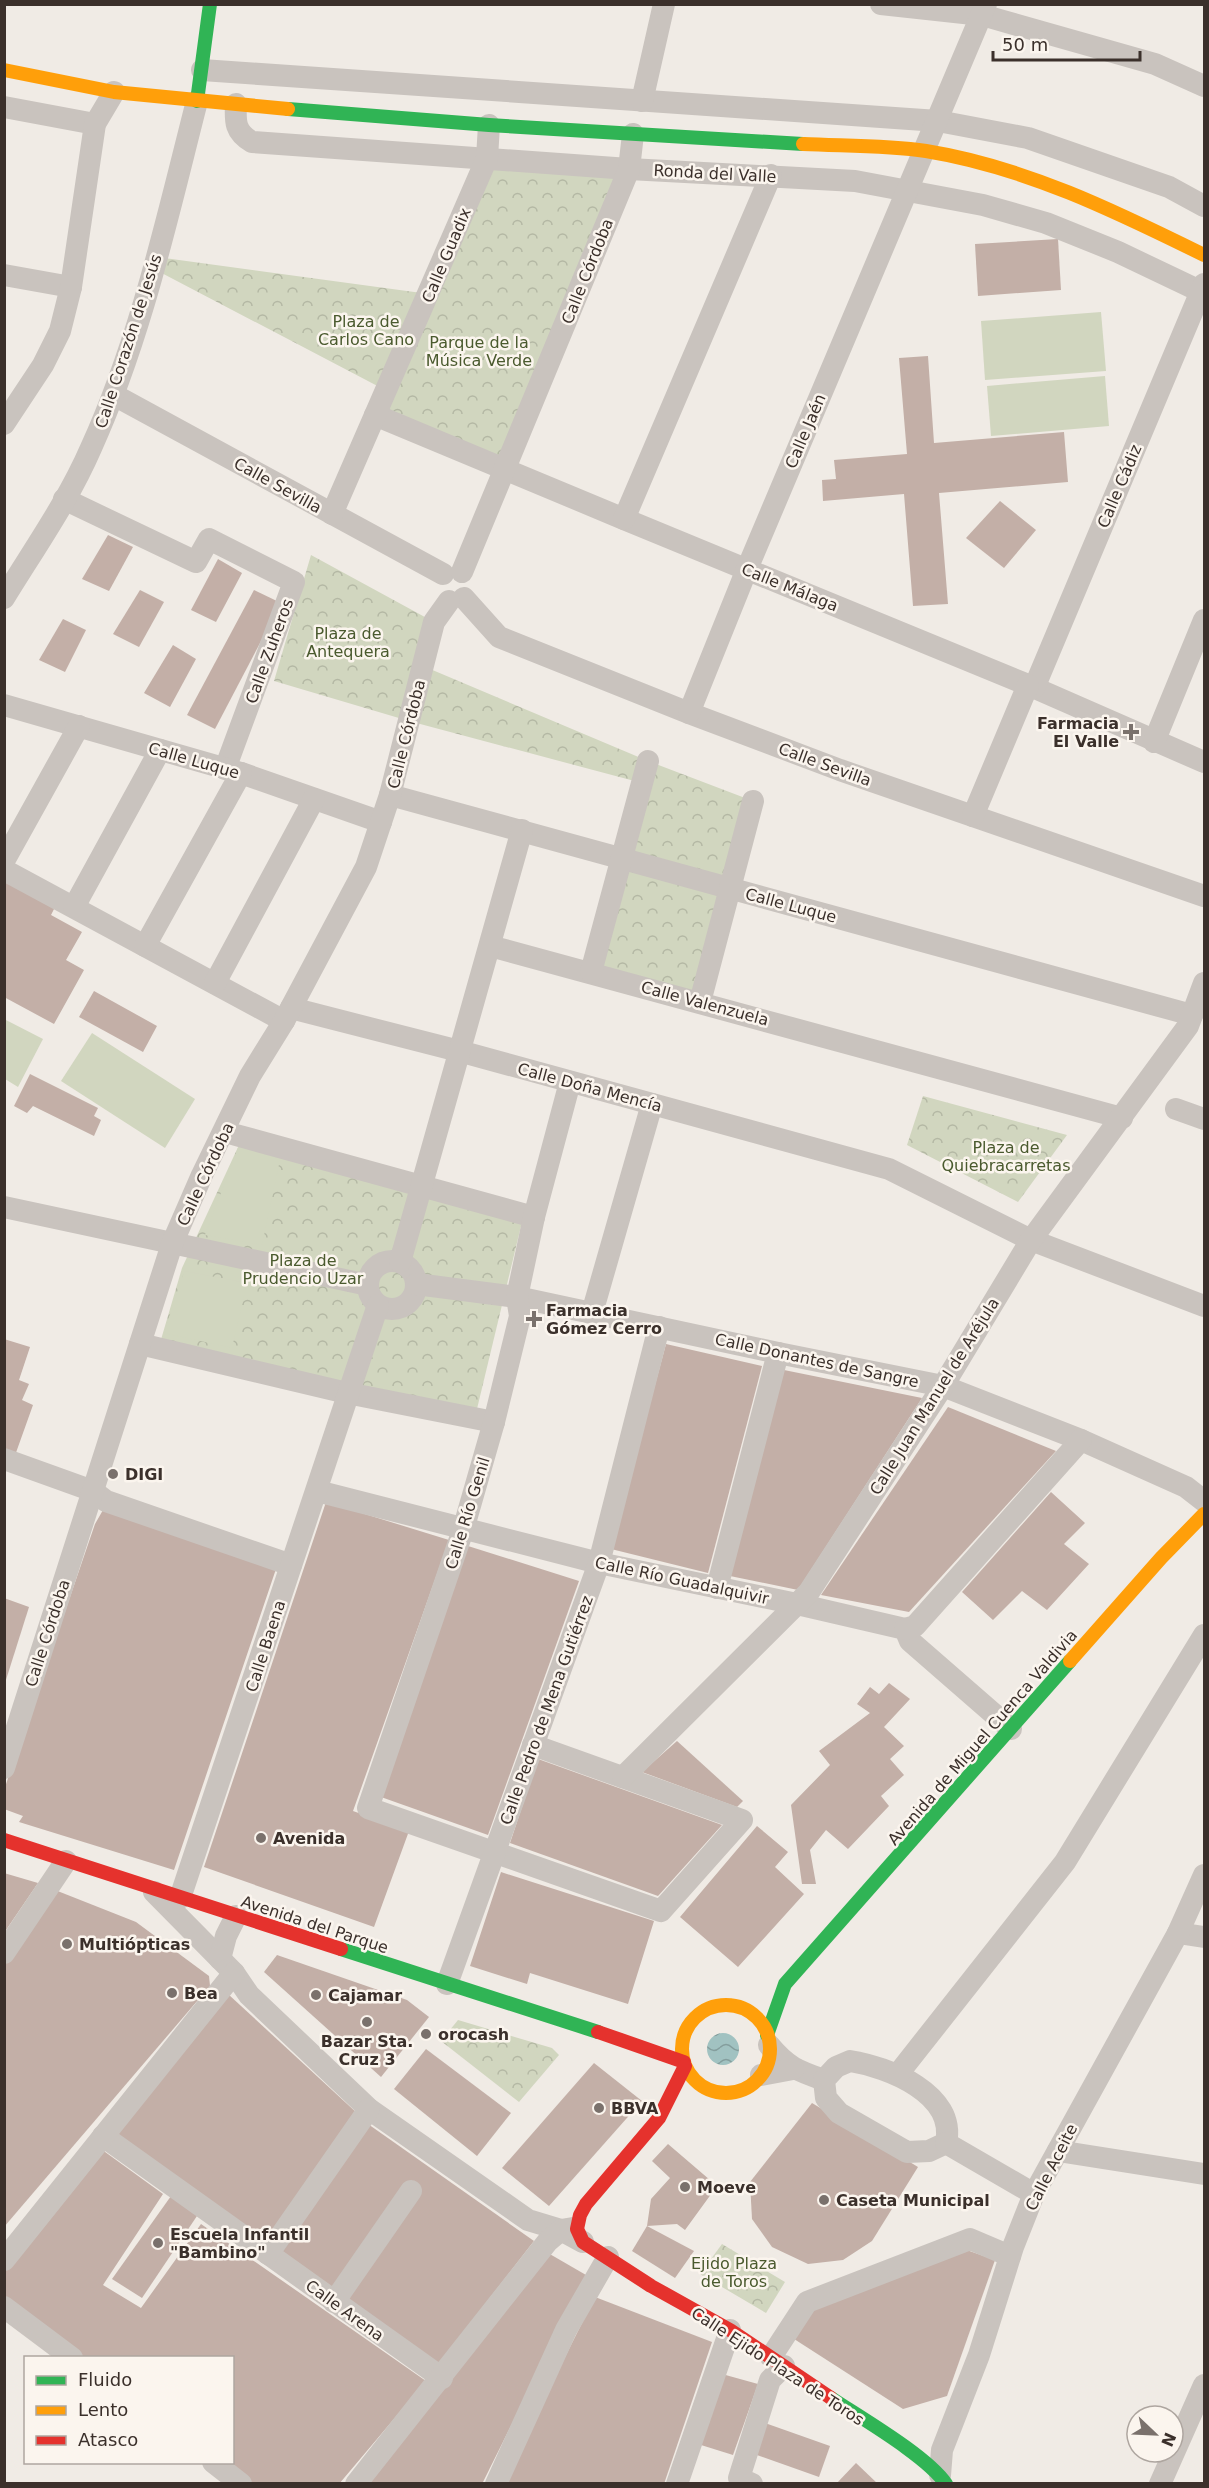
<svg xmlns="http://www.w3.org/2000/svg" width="1209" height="2488" font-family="'DejaVu Sans',sans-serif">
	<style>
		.park { fill: url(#park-crowns) }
		.pitch { fill: #d1d6bf }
		.water { fill: url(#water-waves) }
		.building { fill: #c3afa7 }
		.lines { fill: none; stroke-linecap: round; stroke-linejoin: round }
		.street { stroke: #c9c3be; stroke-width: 22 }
		.fast { stroke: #30b455; stroke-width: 14 }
		.slow { stroke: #ff9f0a; stroke-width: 14 }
		.jam { stroke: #e5322d; stroke-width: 14 }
		.poi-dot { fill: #7a716c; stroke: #fbf5ee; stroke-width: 2 }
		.labels { text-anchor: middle; stroke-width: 5; stroke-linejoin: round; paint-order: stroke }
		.street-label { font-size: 16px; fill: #3b302b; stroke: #fbf5ee }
		.park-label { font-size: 16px; fill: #4a5a2e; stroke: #fbf5ee }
		.poi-label { font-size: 16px; font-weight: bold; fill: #3b302b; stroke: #fbf5ee; text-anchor: start }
	</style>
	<defs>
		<pattern id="park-crowns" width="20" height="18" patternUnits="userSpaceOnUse" patternTransform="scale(1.5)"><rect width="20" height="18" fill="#d1d6bf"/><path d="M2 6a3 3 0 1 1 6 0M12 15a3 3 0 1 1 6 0" fill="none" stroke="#b4b8a4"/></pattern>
		<pattern id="water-waves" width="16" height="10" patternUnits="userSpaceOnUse" patternTransform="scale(1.5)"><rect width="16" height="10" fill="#a1c2c1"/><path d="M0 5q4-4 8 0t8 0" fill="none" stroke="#849e9d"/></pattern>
	</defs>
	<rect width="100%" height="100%" fill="#f0ebe5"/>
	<g class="park">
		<path d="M487 158 629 169 505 469 375 415 387 391 154 269 157 257 429 294Z"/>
		<path d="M311 555 434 622 423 666 648 761 753 801 700 1002 591 972 642 783 409 721 274 681Z"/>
		<path d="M923 1096 1067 1135 1018 1202 907 1145Z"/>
		<path d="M239 1145 522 1222 476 1413 160 1343 182 1268Z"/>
		<path d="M458 2020 552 2048 559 2055 519 2102 441 2041Z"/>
		<path d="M722 2244 785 2282 766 2313 700 2274Z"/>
	</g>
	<g class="pitch">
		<path d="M1101 312 1106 371 985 380 981 321Z"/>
		<path d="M1105 376 1109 426 991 436 987 386Z"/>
		<path d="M4 1019 43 1039 18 1087 5 1079Z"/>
		<path d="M92 1033 195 1099 165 1148 61 1081Z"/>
		<path d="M239 1145 281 1155 262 1245 205 1235Z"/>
		<path d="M184 1271 247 1283 232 1348 164 1333Z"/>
	</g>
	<circle class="water" cx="723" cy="2049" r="16"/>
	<g class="building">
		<path d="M1058 239 1061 290 978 296 975 244Z"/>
		<path d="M928 356 934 443 1064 432 1068 482 939 493 948 604 913 606 904 494 823 501 822 480 836 479 834 460 907 454 899 358Z"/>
		<path d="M1000 501 1036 530 1004 568 966 538Z"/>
		<path d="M108 535 133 547 109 591 82 579Z"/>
		<path d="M218 559 242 573 216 622 191 610Z"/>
		<path d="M140 590 164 602 139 647 113 634Z"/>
		<path d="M254 590 281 603 215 729 187 715Z"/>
		<path d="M63 619 86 630 65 672 39 660Z"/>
		<path d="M173 645 196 659 170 707 144 693Z"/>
		<path d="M4 874 57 903 51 915 82 932 66 960 84 970 54 1024 4 997Z"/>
		<path d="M94 991 157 1026 143 1052 79 1017Z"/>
		<path d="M30 1074 98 1108 94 1116 101 1120 94 1136 33 1106 27 1113 14 1106Z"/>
		<path d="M4 1339 30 1347 19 1380 29 1384 22 1400 33 1405 13 1461 4 1459Z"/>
		<path d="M666 1344 762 1366 708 1573 611 1549Z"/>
		<path d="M784 1370 922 1398 798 1590 730 1576Z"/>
		<path d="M948 1407 1056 1451 909 1612 821 1595Z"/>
		<path d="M1051 1492 1085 1523 1064 1544 1089 1564 1047 1610 1022 1591 993 1620 962 1592Z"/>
		<path d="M326 1502 449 1540 353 1811 409 1831 374 1927 204 1867Z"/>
		<path d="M103 1510 276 1569 174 1870 19 1822 23 1816 4 1809V1790L95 1524Z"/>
		<path d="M468 1546 579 1581 488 1835 381 1797Z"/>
		<path d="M4 1598 29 1607 5 1683H4Z"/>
		<path d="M889 1683 910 1699 884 1727 904 1746 890 1759 904 1775 881 1796 889 1806 848 1849 826 1830 810 1850 816 1884H802L791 1805 830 1765 819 1751 870 1713 857 1704 870 1687 879 1694Z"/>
		<path d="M677 1741 743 1801 737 1807 642 1772Z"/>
		<path d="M538 1759 722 1825 658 1896 510 1843Z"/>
		<path d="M757 1826 788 1852 775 1867 804 1894 738 1967 680 1917Z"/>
		<path d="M501 1872 654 1921 628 2004 530 1973 527 1984 470 1966Z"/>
		<path d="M4 1873 38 1883 4 1933Z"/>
		<path d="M55 1890 136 1922 209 1976 210 1986 4 2227V1966Z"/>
		<path d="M277 1955 407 2000 429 2017 381 2077 264 1972Z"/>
		<path d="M228 1994 358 2114 264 2244 113 2134Z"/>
		<path d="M426 2049 511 2113 477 2156 394 2089Z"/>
		<path d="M594 2063 642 2101 549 2206 502 2168Z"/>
		<path d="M812 2103 918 2167 872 2241 843 2260 808 2264 772 2247 752 2219 750 2182Z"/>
		<path d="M368 2124 534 2241 437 2366 278 2253Z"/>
		<path d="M668 2144 717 2186 685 2230 677 2224 647 2226 651 2199 670 2178 652 2161Z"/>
		<path d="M101 2149 163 2194 103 2285 141 2308 201 2224 426 2381 339 2484H250L222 2462H232V2358H83L4 2298V2271Z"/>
		<path d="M176 2189 203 2207 142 2298 112 2279Z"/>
		<path d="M647 2226 694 2251 675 2278 632 2251Z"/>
		<path d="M961 2248 995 2260 947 2396 903 2409 791 2337 812 2309Z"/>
		<path d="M548 2253 586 2275 482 2484H363Z"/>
		<path d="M595 2297 712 2342 664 2484H506L546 2395Z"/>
		<path d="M722 2374 758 2384 733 2455 701 2445Z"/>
		<path d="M765 2423 830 2446 819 2477 754 2454Z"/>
		<path d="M856 2463 878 2484H836Z"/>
	</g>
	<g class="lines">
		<g class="street">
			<path d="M881 4 982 15 1155 64 1204 86"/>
			<path d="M202 70 938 121 1028 138 1169 187 1204 206"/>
			<path d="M642 101 664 4"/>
			<path d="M236 104C235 122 235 132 252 142L629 169 855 181 983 205 1046 223 1118 252 1204 293"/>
			<path d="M4 107 95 124"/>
			<path d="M4 275 71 287"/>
			<path d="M114 395 443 574"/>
			<path d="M375 415 624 519 1028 685 1204 762"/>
			<path d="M4 424 43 365 60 331 71 287 95 124 114 92"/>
			<path d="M64 499 196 562 209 539 294 582 225 769"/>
			<path d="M332 514 487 158 489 125"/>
			<path d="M624 519 771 175"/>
			<path d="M462 572 629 169 633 134"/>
			<path d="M4 598C34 549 68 501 91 448 141 338 167 218 197 101"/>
			<path d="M464 598 499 637 689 713 840 770 1204 896"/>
			<path d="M1034 688 1204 284"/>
			<path d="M4 705 241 773 381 822"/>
			<path d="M689 713 747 569 986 4"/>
			<path d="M1154 742 1204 620"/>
			<path d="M390 795 1192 1015"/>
			<path d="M973 816 1028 685"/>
			<path d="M4 861 79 726"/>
			<path d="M4 870 284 1021"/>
			<path d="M74 907 160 750"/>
			<path d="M145 946 241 773"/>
			<path d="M490 946 1122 1118"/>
			<path d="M591 972 648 761"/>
			<path d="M215 983 314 799"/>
			<path d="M700 1002 753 801"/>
			<path d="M291 1008 459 1051 889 1169 1031 1240 1204 1306"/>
			<path d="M1176 1109 1204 1119"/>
			<path d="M225 1132 534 1217"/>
			<path d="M4 1207 368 1285"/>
			<circle cx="392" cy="1285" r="24"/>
			<path d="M400 1262 522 830"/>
			<path d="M416 1284 517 1297 778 1353 943 1386 1081 1440 1186 1487 1204 1501"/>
			<path d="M592 1313 652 1104"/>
			<path d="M140 1344 347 1393 494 1422"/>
			<path d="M4 1459 93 1491 106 1501 291 1565"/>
			<path d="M317 1491 599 1563 797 1604 905 1629 910 1641 1011 1729"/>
			<path d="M717 1588 778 1353"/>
			<path d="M905 1629 915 1626 1081 1440"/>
			<path d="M533 1745 742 1820 661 1911 368 1808 463 1530 494 1422 520 1316 517 1297 534 1217 570 1082"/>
			<path d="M4 1768 172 1244 202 1175 250 1076 284 1021 366 867 390 795 434 622 449 601"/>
			<path d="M623 1777 809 1592 943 1386 1031 1240 1188 1026 1204 983"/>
			<path d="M154 1892 234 1973 249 1995 369 2109 528 2220 561 2230 583 2242"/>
			<path d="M180 1898 378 1305"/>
			<path d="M1178 1933 1204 1937"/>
			<path d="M4 1953 66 1861"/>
			<path d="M220 1959 226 1936 236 1916"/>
			<path d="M447 1984 599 1563 659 1327"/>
			<path d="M769 2045C787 2067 798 2071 824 2080"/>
			<path d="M850 2061C888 2067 957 2094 946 2143L929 2151 907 2152 839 2113 826 2098 824 2080 836 2067Z"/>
			<path d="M898 2074 1065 1862 1204 1635"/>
			<path d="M761 2075 793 2069"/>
			<path d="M103 2136 442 2378"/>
			<path d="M946 2143 1034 2194"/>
			<path d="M1058 2151 1204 2174"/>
			<path d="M268 2254 369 2109"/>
			<path d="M4 2260 234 1973"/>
			<path d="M334 2302 411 2191"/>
			<path d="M4 2307 72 2358"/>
			<path d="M771 2357 807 2302 970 2239 1010 2256"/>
			<path d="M213 2462 241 2484"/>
			<path d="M940 2475 942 2450 979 2355 1013 2247 1034 2194 1178 1933 1204 1875"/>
			<path d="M356 2484 548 2241 561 2230 573 2228"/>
			<path d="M496 2484 566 2330 608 2257"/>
			<path d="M677 2484 730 2330"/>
			<path d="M752 2484 739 2478 770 2380 784 2366"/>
			<path d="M1160 2484 1204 2385"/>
		</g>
		<g class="fast">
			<path d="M197 101 210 4"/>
			<path d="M288 109 489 125 803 144"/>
			<path d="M341 1949 598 2032"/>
			<path d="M767 2035 785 1984 1070 1661"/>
			<path d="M831 2398C861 2418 927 2456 946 2484"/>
		</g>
		<g class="slow">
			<path d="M4 70 114 92 288 109"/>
			<path d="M803 144C844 146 886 145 926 151 1025 167 1115 211 1204 255"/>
			<path d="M1070 1661 1161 1558 1204 1514"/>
			<circle cx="726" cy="2049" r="44"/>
		</g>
		<g class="jam">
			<path d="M4 1840 341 1949"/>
			<path d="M598 2032 684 2062"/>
			<path d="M685 2066 659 2118 586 2204 580 2215 577 2229 583 2242 651 2286 730 2330 831 2398"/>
		</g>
	</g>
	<g class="poi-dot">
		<path d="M1128 723h6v6h6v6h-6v6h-6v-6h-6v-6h6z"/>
		<path d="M531 1310h6v6h6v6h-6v6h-6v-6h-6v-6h6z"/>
		<circle cx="113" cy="1474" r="6"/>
		<circle cx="261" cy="1838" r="6"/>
		<circle cx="67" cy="1944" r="6"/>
		<circle cx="172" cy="1993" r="6"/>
		<circle cx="316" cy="1995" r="6"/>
		<circle cx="367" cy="2022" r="6"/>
		<circle cx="426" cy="2034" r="6"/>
		<circle cx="599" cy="2108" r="6"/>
		<circle cx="685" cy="2187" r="6"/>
		<circle cx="824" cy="2200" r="6"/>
		<circle cx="158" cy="2243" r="6"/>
	</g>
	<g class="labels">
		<g class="street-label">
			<text transform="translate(715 173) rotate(3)" y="6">Ronda del Valle</text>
			<text transform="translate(446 255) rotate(-67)" y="6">Calle Guadix</text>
			<text transform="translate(587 271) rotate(-68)" y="6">Calle Córdoba</text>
			<text transform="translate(128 341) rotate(-72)" y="6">Calle Corazón de Jesús</text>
			<text transform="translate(805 431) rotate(-67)" y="6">Calle Jaén</text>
			<text transform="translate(278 485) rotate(29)" y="6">Calle Sevilla</text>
			<text transform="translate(1119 486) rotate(-67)" y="6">Calle Cádiz</text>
			<text transform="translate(790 587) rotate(22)" y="6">Calle Málaga</text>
			<text transform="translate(269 651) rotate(-70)" y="6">Calle Zuheros</text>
			<text transform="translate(406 734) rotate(-76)" y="6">Calle Córdoba</text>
			<text transform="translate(194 760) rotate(16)" y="6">Calle Luque</text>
			<text transform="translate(825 764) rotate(20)" y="6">Calle Sevilla</text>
			<text transform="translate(791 905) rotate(15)" y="6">Calle Luque</text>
			<text transform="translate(705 1003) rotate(15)" y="6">Calle Valenzuela</text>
			<text transform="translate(590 1087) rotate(15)" y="6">Calle Doña Mencía</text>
			<text transform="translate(205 1174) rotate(-65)" y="6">Calle Córdoba</text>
			<text transform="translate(817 1360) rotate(12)" y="6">Calle Donantes de Sangre</text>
			<text transform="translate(934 1396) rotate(-58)" y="6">Calle Juan Manuel de Aréjula</text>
			<text transform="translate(467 1513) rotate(-73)" y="6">Calle Río Genil</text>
			<text transform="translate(682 1580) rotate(12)" y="6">Calle Río Guadalquivir</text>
			<text transform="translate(47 1633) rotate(-72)" y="6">Calle Córdoba</text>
			<text transform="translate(265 1646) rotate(-72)" y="6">Calle Baena</text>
			<text transform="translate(546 1710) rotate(-70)" y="6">Calle Pedro de Mena Gutiérrez</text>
			<text transform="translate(982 1737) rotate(-49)" y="6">Avenida de Miguel Cuenca Valdivia</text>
			<text transform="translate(315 1924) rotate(18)" y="6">Avenida del Parque</text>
			<text transform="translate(1051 2167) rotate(-63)" y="6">Calle Aceite</text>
			<text transform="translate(345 2310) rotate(36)" y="6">Calle Arena</text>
			<text transform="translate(778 2366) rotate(33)" y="6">Calle Ejido Plaza de Toros</text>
		</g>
		<g class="park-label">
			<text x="366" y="327">Plaza de<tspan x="366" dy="18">Carlos Cano</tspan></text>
			<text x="479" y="348">Parque de la<tspan x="479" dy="18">Música Verde</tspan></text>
			<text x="348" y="639">Plaza de<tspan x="348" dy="18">Antequera</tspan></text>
			<text x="1006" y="1153">Plaza de<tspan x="1006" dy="18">Quiebracarretas</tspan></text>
			<text x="303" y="1266">Plaza de<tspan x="303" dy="18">Prudencio Uzar</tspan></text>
			<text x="734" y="2269">Ejido Plaza<tspan x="734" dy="18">de Toros</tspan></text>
		</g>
		<g class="poi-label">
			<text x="1119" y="729" text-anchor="end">Farmacia<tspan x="1119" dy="18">El Valle</tspan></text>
			<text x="546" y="1316">Farmacia<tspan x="546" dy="18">Gómez Cerro</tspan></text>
			<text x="125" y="1480">DIGI</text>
			<text x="273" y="1844">Avenida</text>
			<text x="79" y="1950">Multiópticas</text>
			<text x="184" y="1999">Bea</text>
			<text x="328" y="2001">Cajamar</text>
			<text x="438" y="2040">orocash</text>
			<text x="367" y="2047" text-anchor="middle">Bazar Sta.<tspan x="367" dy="18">Cruz 3</tspan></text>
			<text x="611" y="2114">BBVA</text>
			<text x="697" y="2193">Moeve</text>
			<text x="836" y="2206">Caseta Municipal</text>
			<text x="170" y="2240">Escuela Infantil<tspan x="170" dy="18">"Bambino"</tspan></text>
		</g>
	</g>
	<rect width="1209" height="2488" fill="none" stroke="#3b302b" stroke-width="12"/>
	<rect x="24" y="2356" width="210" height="108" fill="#fbf5ee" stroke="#aea6a0" stroke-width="1.5"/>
	<rect x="36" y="2376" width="30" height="9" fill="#30b455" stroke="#aea6a0" stroke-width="1.5"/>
	<text x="78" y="2386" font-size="18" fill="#3b302b">Fluido</text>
	<rect x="36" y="2406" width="30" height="9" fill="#ff9f0a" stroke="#aea6a0" stroke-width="1.5"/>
	<text x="78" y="2416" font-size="18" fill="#3b302b">Lento</text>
	<rect x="36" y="2436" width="30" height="9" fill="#e5322d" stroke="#aea6a0" stroke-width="1.5"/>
	<text x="78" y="2446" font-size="18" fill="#3b302b">Atasco</text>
	<g transform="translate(1155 2434) rotate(113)"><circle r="28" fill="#fbf5ee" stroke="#aea6a0" stroke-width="1.5"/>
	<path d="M0-4.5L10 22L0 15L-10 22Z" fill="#7a716c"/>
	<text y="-9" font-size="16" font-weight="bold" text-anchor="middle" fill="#3b302b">N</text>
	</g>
	<path d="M993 51v9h147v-9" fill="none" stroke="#3b302b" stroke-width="3"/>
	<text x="1002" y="51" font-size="18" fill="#3b302b" stroke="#fbf5ee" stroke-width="4.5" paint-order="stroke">50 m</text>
</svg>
